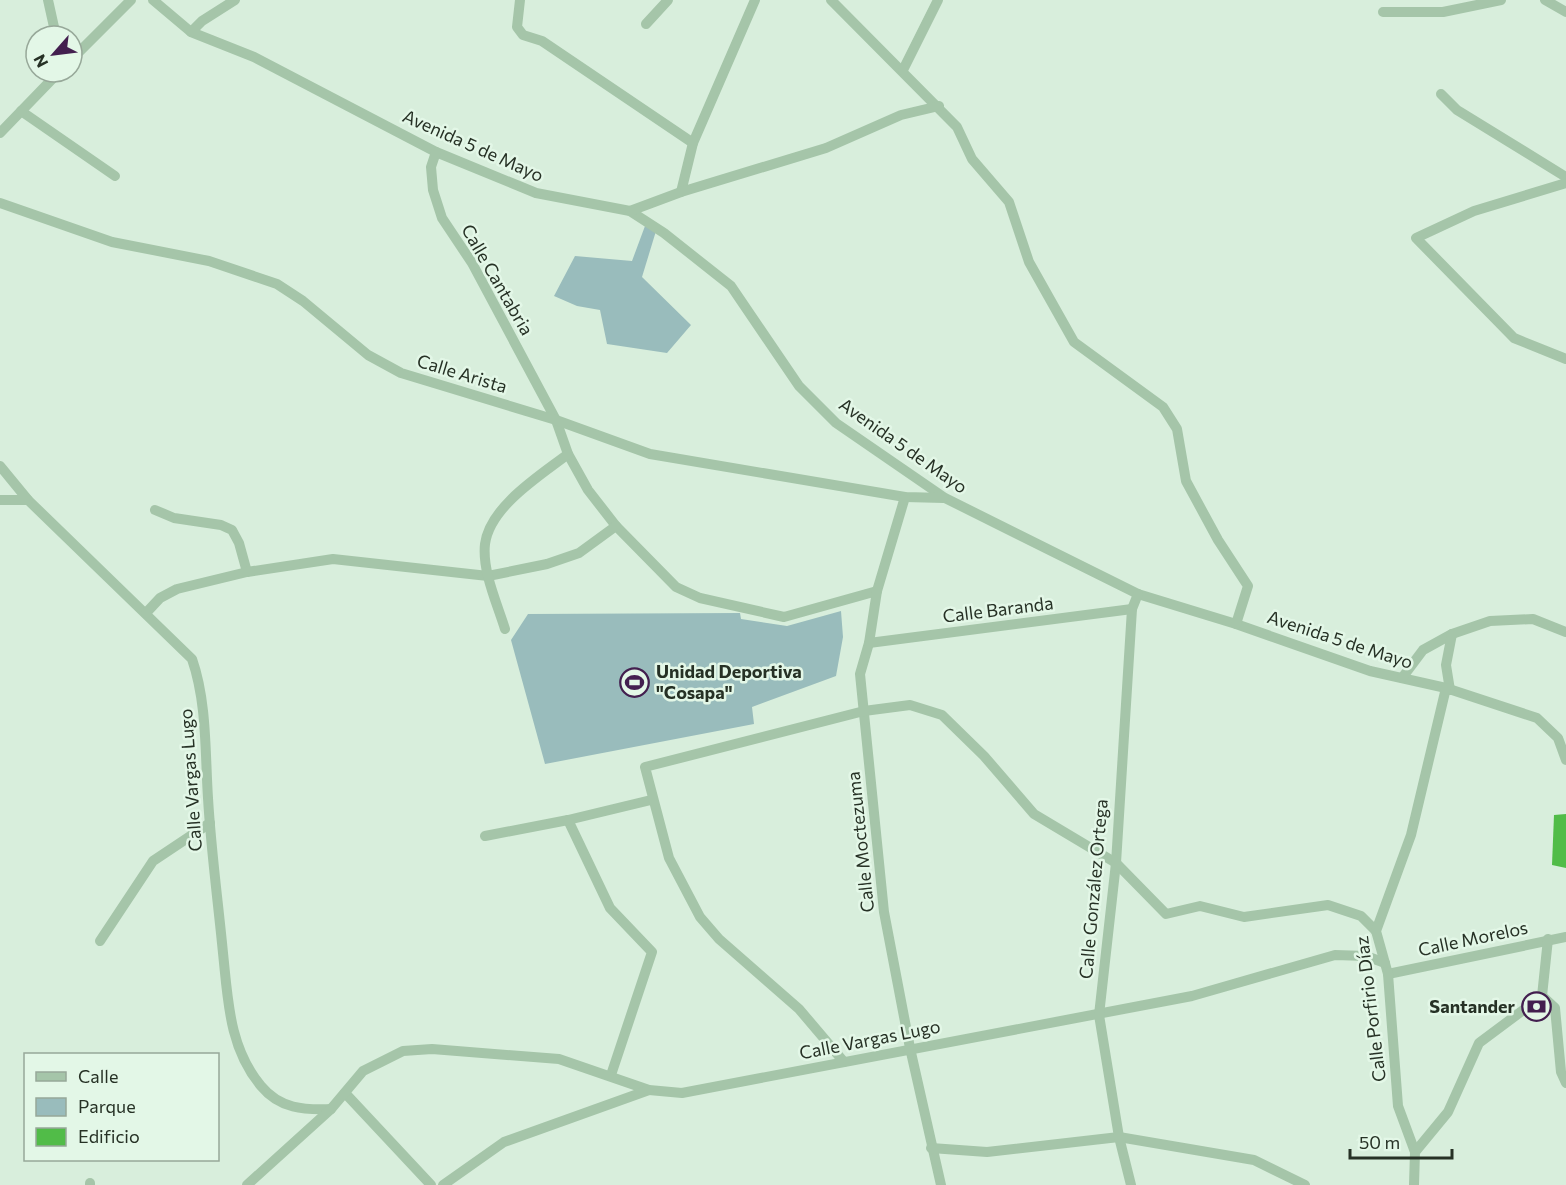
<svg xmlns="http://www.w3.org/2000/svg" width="1566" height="1185" font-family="Commissioner,sans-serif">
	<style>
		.green { fill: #99bcbc }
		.building { fill: #51bc48 }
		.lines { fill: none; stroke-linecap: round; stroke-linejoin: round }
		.minor { stroke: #a5c5a9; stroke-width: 10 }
		.labels { text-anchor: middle; stroke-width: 5; stroke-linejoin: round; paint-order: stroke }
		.street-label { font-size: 18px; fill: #263125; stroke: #e3f7e7 }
		.poi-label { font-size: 18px; font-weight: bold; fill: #263125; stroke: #e3f7e7; text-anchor: start }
	</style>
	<rect width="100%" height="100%" fill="#d8eedc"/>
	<g class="green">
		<path d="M645 226 656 231 642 277 691 325 667 353 607 344 600 310 577 306 554 296 575 256 632 261Z"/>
		<path d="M841 611 843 637 836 676 752 707 754 724 545 764 511 640 528 614 740 613 741 619 787 626Z"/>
	</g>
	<path class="building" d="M1566 814V868L1552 865 1554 815Z"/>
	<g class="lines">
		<g class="minor">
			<path d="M48 0 56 36"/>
			<path d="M153 0 191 32 254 57 436 152 536 193 630 211 664 233 731 286 799 386 836 423 945 498 1138 594 1236 624 1370 671 1446 688 1537 718 1558 738 1566 760"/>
			<path d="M520 0 517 27 523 35 542 41 693 143"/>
			<path d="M831 0 957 127 972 159 1009 202 1029 262 1074 342 1163 407 1177 429 1186 481 1218 540 1248 586 1236 624"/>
			<path d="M1545 0 1566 12"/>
			<path d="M1383 12H1443L1501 0"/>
			<path d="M646 24 668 0"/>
			<path d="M191 32 202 21 235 0"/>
			<path d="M72 59 131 0"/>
			<path d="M903 70 938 0"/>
			<path d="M1441 94 1457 110 1566 177"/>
			<path d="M21 111 115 176"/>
			<path d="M0 133 59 72"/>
			<path d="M436 152 431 167 433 190 442 218 472 263 556 420 568 454 588 490 616 526 676 587 700 598 784 617 877 591"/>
			<path d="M1566 183 1474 211 1416 238 1514 338 1566 359"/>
			<path d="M681 192 693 143 755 0"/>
			<path d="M0 203 112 242 209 261 277 284 303 301 368 355 401 373 556 420 650 454 905 497 944 498"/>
			<path d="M630 211 681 192 826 148 901 115 939 106"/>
			<path d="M0 466 28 500 192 659C207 702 205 752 208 798 211 850 218 901 223 953 228 1000 229 1048 261 1086 280 1109 304 1110 331 1109"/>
			<path d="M905 497 877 591 869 643 860 674 884 912 910 1048 941 1185"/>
			<path d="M0 500H28"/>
			<path d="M155 510 174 518 221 525 232 530 239 543 247 572"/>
			<path d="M146 613 160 598 177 589 247 572 333 559 488 576 547 564 579 553 616 526"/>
			<path d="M505 629C497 603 482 571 485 544 490 506 541 475 568 454"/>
			<path d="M869 643 1132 609"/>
			<path d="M1402 678 1423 650 1452 634 1490 621 1533 619 1566 632"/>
			<path d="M1450 690 1446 665 1452 634"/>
			<path d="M568 820 610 908 652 952 611 1075"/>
			<path d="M485 836 568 820 651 800"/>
			<path d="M100 941 153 861 210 823"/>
			<path d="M1388 974 1566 937"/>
			<path d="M1542 996 1555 1008 1561 1072 1566 1083"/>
			<path d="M1542 996 1548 939"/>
			<path d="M844 1062 799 1009 719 939 700 917 669 858 645 767 864 711 910 705 942 715 984 756 1034 814 1116 863 1166 914 1200 906 1244 917 1328 905 1361 916 1376 931"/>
			<path d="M345 1093 431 1185"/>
			<path d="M931 1148 987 1152 1119 1137 1254 1160 1305 1185"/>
			<path d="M1415 1152 1398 1106 1388 974 1376 931 1411 835 1446 688"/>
			<path d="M90 1185V1183"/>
			<path d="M247 1185 331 1109 363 1071 403 1051 432 1049 559 1059 649 1090 682 1093 1192 996 1335 955 1366 956 1385 963"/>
			<path d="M443 1185 504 1142 649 1090"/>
			<path d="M1131 1185 1119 1137 1099 1015 1116 863 1132 609 1138 594"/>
			<path d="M1414 1185 1415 1152 1448 1112 1479 1043 1542 996"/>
		</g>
	</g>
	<defs>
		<symbol id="stadium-ring" viewBox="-11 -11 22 22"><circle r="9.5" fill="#e3f7e7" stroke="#431f4f" stroke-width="1.5"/><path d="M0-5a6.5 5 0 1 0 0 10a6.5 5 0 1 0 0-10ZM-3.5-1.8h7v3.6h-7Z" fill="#431f4f"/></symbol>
		<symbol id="bank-ring" viewBox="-11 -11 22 22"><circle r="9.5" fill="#e3f7e7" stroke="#431f4f" stroke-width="1.5"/><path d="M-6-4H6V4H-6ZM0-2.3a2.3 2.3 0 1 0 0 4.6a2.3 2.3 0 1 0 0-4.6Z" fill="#431f4f"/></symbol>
	</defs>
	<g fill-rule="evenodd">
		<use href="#stadium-ring" x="618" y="666" width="33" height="33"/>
		<use href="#bank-ring" x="1520" y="990" width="33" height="33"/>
	</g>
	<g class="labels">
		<g class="street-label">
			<text transform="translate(473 146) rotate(24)" y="6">Avenida 5 de Mayo</text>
			<text transform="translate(497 280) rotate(60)" y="6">Calle Cantabria</text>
			<text transform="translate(462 374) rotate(17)" y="6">Calle Arista</text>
			<text transform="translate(903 446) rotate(35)" y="6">Avenida 5 de Mayo</text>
			<text transform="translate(998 610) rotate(-7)" y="6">Calle Baranda</text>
			<text transform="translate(1340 640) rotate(18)" y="6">Avenida 5 de Mayo</text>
			<text transform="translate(191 780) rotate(-94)" y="6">Calle Vargas Lugo</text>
			<text transform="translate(861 842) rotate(-96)" y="6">Calle Moctezuma</text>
			<text transform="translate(1094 889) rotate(-85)" y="6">Calle González Ortega</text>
			<text transform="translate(1473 939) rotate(-12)" y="6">Calle Morelos</text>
			<text transform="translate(1371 1009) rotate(-97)" y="6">Calle Porfirio Díaz</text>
			<text transform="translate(870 1040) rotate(-11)" y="6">Calle Vargas Lugo</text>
		</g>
		<g class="poi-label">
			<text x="656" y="678">Unidad Deportiva<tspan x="656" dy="21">"Cosapa"</tspan></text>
			<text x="1515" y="1013" text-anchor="end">Santander</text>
		</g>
	</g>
	<rect x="24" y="1053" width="195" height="108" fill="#e3f7e7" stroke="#97a899" stroke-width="1.5"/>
	<rect x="36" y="1072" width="30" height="9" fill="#a5c5a9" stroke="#97a899" stroke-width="1.5"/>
	<text x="78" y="1083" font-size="18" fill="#263125">Calle</text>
	<rect x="36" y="1098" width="30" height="18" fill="#99bcbc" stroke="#97a899" stroke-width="1.5"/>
	<text x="78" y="1113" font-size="18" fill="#263125">Parque</text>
	<rect x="36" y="1128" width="30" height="18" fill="#51bc48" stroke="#97a899" stroke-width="1.5"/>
	<text x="78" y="1143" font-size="18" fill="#263125">Edificio</text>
	<g transform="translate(54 54) rotate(242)"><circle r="28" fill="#e3f7e7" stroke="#97a899" stroke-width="1.5"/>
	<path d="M0-4.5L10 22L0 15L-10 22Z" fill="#431f4f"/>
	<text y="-9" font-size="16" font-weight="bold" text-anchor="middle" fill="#263125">N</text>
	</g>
	<path d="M1350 1149v9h102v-9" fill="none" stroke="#263125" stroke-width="3"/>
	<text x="1359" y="1149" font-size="18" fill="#263125" stroke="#e3f7e7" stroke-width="4.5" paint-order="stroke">50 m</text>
</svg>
